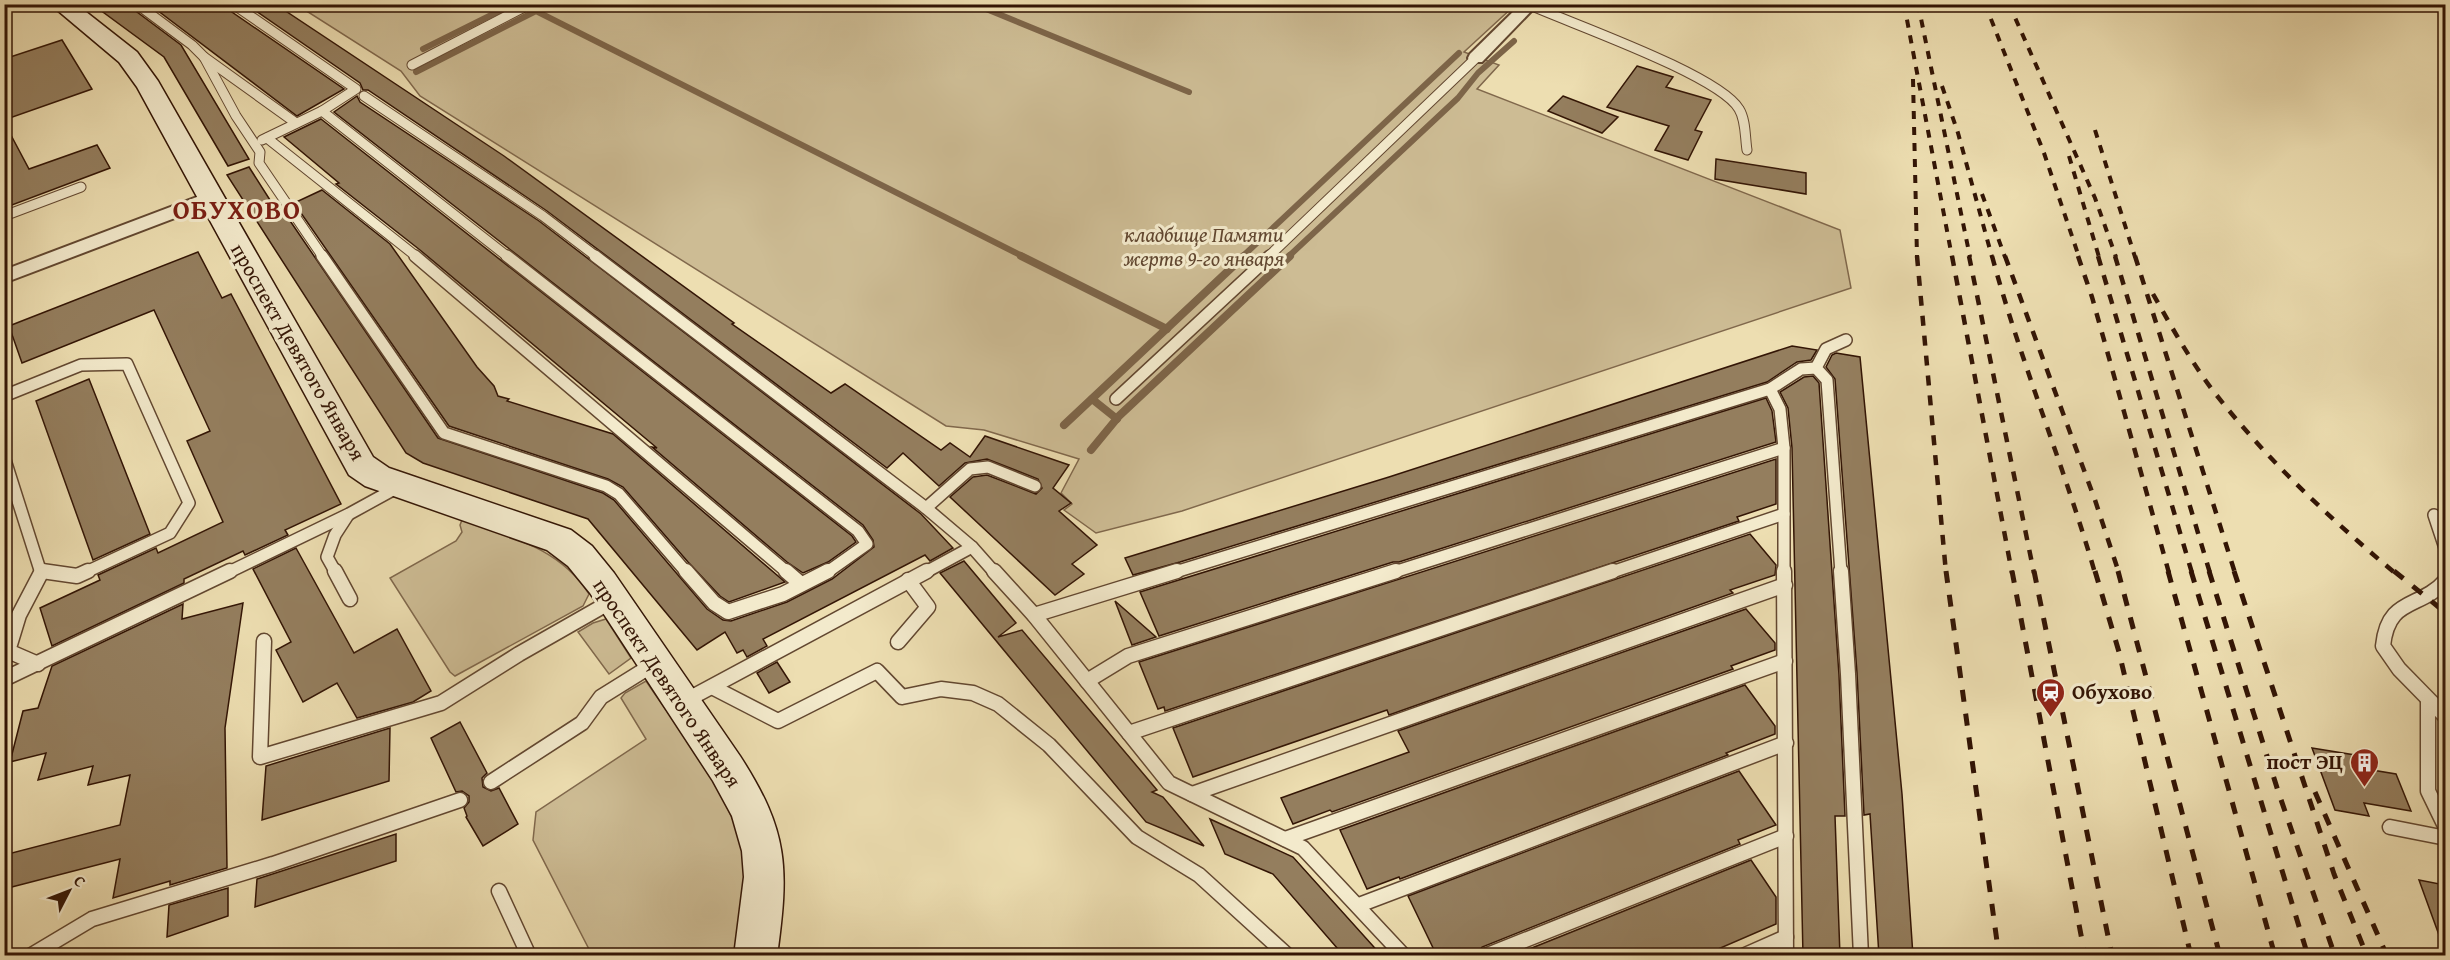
<svg xmlns="http://www.w3.org/2000/svg" width="2450" height="960" font-family="'Gentium Book Plus',serif">
	<style>
		.green { fill: #cdbc94; stroke: #80684c; stroke-width: 1.5 }
		.lines { fill: none; stroke-linecap: round; stroke-linejoin: round }
		.stream-far1 { stroke: #7d6549; stroke-width: 6 }
		.stream { stroke: #7d6549; stroke-width: 8 }
		.building { fill: #947e5e; stroke: #331505; stroke-width: 1.5 }
		.lane-far2-casing { stroke: #624730; stroke-width: 11 }
		.lane-far1-casing { stroke: #624730; stroke-width: 14 }
		.lane-casing { stroke: #624730; stroke-width: 17 }
		.street-casing { stroke: #624730; stroke-width: 4 }
		.secondary-casing { stroke: #331505; stroke-width: 3 }
		.lane-far2 { stroke: #f3eacc; stroke-width: 9 }
		.lane-far1 { stroke: #f3eacc; stroke-width: 11 }
		.lane { stroke: #f3eacc; stroke-width: 14 }
		.street { fill: #f3eacc; fill-rule: evenodd }
		.secondary { fill: #f3eacc; fill-rule: evenodd }
		.rail-far2 { stroke: #331505; stroke-width: 4; stroke-dasharray: 8 8; stroke-linecap: butt }
		.rail-far1 { stroke: #331505; stroke-width: 4.5; stroke-dasharray: 10 10; stroke-linecap: butt }
		.rail { stroke: #331505; stroke-width: 5; stroke-dasharray: 12 12; stroke-linecap: butt }
		.labels { text-anchor: middle; stroke-width: 6; stroke-linejoin: round; paint-order: stroke }
		.park-label { font-size: 21px; font-style: italic; fill: #614730; stroke: #f3eacc }
		.street-label { font-size: 21px; fill: #331505; stroke: #f3eacc }
		.poi-label { font-size: 21px; font-weight: bold; fill: #331505; stroke: #f3eacc; text-anchor: start }
		.district-label { font-size: 27px; font-weight: bold; letter-spacing: 1.5px; fill: #7a1f14; stroke: #f3eacc }
	</style>
	<rect width="100%" height="100%" fill="#eddeb1"/>
	<filter id="stains"><feTurbulence type="fractalNoise" baseFrequency=".00333" numOctaves="4"/><feColorMatrix values="0 0 0 0 .2 0 0 0 0 .09 0 0 0 0 .02 0 0 0 .5 -.17"/></filter>
	<radialGradient id="worn" r=".72"><stop offset=".6" stop-color="#630" stop-opacity="0"/><stop offset="1" stop-color="#630" stop-opacity=".3"/></radialGradient>
	<g class="green">
		<path d="M297 5H1515L1464 52 1499 65 1477 89 1840 230 1851 288 1182 511 1096 533 1064 510 1072 504 1061 493 1079 459 984 430 946 426 420 96 401 71Z"/>
		<path d="M462 520C511 537 560 548 589 594L583 606 455 676 450 672 390 578 456 541 462 532 460 525Z"/>
		<path d="M606 619 631 658 609 674 578 632 593 623Z"/>
		<path d="M646 681C684 738 748 812 746 883 745 907 740 932 737 955H592L533 840 536 812 646 739 621 698 625 693Z"/>
	</g>
	<g class="lines">
		<g class="stream-far1">
			<path d="M974 4 1189 92"/>
			<path d="M423 49 513 4"/>
			<path d="M416 72 536 11 1024 257"/>
			<path d="M1242 257 1459 53"/>
			<path d="M1288 257 1458 98 1478 73 1514 41"/>
		</g>
		<g class="stream">
			<path d="M1021 256 1167 329"/>
			<path d="M1092 399 1117 419"/>
			<path d="M1064 425 1244 256"/>
			<path d="M1091 450 1119 416 1290 256"/>
		</g>
	</g>
	<g class="building">
		<path d="M92 4H130L133 9 181 45 249 159 228 166 164 57Z"/>
		<path d="M149 4H226L229 10 344 89 297 116Z"/>
		<path d="M246 4H275L504 156 734 323 732 324 831 393 845 384 941 450 950 443 970 457 985 436 1069 465 1053 488 1071 503 1059 511 1097 545 1072 564 1084 574 1055 595 950 497 973 477 987 475 1036 494 1042 488 1038 479 987 459 965 463 939 486 903 453 887 468 547 211 368 90H363L360 83Z"/>
		<path d="M62 40 92 89 4 120V59Z"/>
		<path d="M1637 66 1673 77 1666 87 1711 100 1695 130 1702 132 1688 160 1655 150 1669 126 1607 107Z"/>
		<path d="M357 96 360 102 539 221 921 514 953 548 930 561 925 555 763 639 767 646 747 657 743 650 737 653 725 632 697 650 588 519 423 463 406 453 227 175 249 167 277 211 282 209 438 438 603 493 614 500 707 609 723 620 731 621 787 602 832 579 874 547 873 540 863 525 334 112Z"/>
		<path d="M1563 96 1618 117 1602 133 1548 111Z"/>
		<path d="M321 119 852 536 856 542 828 562 803 573 787 562 652 447 657 448 420 250 336 184 339 183 284 137Z"/>
		<path d="M4 122 29 169 97 145 110 168 4 208Z"/>
		<path d="M1716 159 1806 173V194L1715 179Z"/>
		<path d="M322 190 390 244 477 367 494 386 498 396 509 399 507 401 613 434 785 582 729 602 720 596 688 562 623 487 608 479 449 426 294 203Z"/>
		<path d="M198 252 222 298 231 294 341 504 285 530 288 535 245 555 243 551 184 579V583L52 646 40 608 100 580 98 575 156 548 158 553 223 522 187 441 210 431 154 310 22 363 9 326Z"/>
		<path d="M1792 346 1817 350 1811 360 1797 362 1767 382 1180 562 1133 575 1125 558 1389 477Z"/>
		<path d="M1836 353 1860 357 1902 794 1913 956H1879L1870 814 1864 815 1857 673 1835 379 1826 367 1832 355Z"/>
		<path d="M1813 376 1819 383 1839 675 1845 816H1835L1840 956H1803L1792 448 1788 408 1780 392 1804 377Z"/>
		<path d="M89 379 150 534 93 560 36 401Z"/>
		<path d="M1766 398 1772 411 1776 442 1399 562H1393L1159 636 1140 592Z"/>
		<path d="M1776 459V504L1737 517 1739 521 1165 711 1164 707 1158 709 1139 662Z"/>
		<path d="M1750 534 1776 565 1775 575 1730 590 1733 593 1389 715 1387 710 1193 777 1173 728Z"/>
		<path d="M296 548 354 653 397 629 431 691 413 702 357 718 337 683 303 702 276 650 291 642 253 569Z"/>
		<path d="M964 561 1016 623 998 637 1022 630 1157 790 1152 792 1163 797 1204 846 1146 822 940 573Z"/>
		<path d="M1115 601 1156 637 1132 645Z"/>
		<path d="M243 603 225 728 227 868 170 885V881L113 898 120 859 4 889V855L120 825 130 775 88 785 93 766 38 780 46 753 10 762 23 711 38 708 52 666 183 604 182 619Z"/>
		<path d="M1746 609 1775 643V650L1731 666 1733 669 1332 812 1330 810 1293 824 1281 798 1409 752 1398 731Z"/>
		<path d="M777 662 790 682 769 693 757 673Z"/>
		<path d="M1745 685 1775 726V734L1726 753 1728 755 1400 879 1399 877 1367 889 1340 830Z"/>
		<path d="M460 722 487 773 482 778 483 787 491 791 499 788 518 824 483 846 466 817 467 816 464 808 469 802V796L462 791 456 792 431 738Z"/>
		<path d="M390 728 389 781 262 820 266 766Z"/>
		<path d="M2312 748 2355 755 2360 768 2396 774 2411 811 2364 803 2369 816 2335 810Z"/>
		<path d="M1739 771 1776 825 1738 840 1740 844 1482 947 1476 956H1437L1408 896Z"/>
		<path d="M1210 819 1293 857 1382 956H1344L1273 874 1225 854Z"/>
		<path d="M396 834V861L255 907 257 879Z"/>
		<path d="M1751 860 1776 897V924L1702 956H1512Z"/>
		<path d="M2419 880 2445 885V946H2443Z"/>
		<path d="M228 888V916L167 937 169 905Z"/>
	</g>
	<g class="lines">
		<defs>
			<g id="lane-far2">
				<path d="M137 4 192 45 204 57 296 123"/>
				<path d="M233 4 356 89 322 111 262 140"/>
				<path d="M1530 5C1572 24 1719 75 1739 109 1746 120 1745 138 1747 150"/>
				<path d="M204 57 236 116 260 152 259 163 323 257"/>
				<path d="M412 65 530 4"/>
				<path d="M364 96 543 216 597 257"/>
				<path d="M322 111 508 257"/>
				<path d="M267 138 417 257"/>
				<path d="M4 216 81 187"/>
				<path d="M1268 257 1476 58"/>
			</g>
			<g id="lane-far1">
				<path d="M322 256 444 433 606 486 619 494 687 573"/>
				<path d="M415 256 788 573"/>
				<path d="M507 256 858 531 867 544 826 573"/>
				<path d="M595 256 926 508 972 547 995 573"/>
				<path d="M1770 389 1780 409 1784 448V573"/>
				<path d="M4 396 81 365 127 364 189 503 170 533 84 573"/>
				<path d="M1116 399 1270 256"/>
				<path d="M4 457 41 573"/>
				<path d="M926 508 970 469 988 467 1035 486"/>
				<path d="M2434 515 2446 551"/>
				<path d="M42 571 53 573"/>
				<path d="M227 573 349 514 400 486"/>
				<path d="M336 573 327 557 335 535 348 515"/>
				<path d="M924 573 972 547"/>
				<path d="M1172 573 1770 389 1801 369 1816 368"/>
				<path d="M1391 573 1784 448"/>
				<path d="M1609 573 1784 514"/>
				<path d="M1841 573 1827 380 1816 368 1826 349 1846 340"/>
			</g>
			<g id="lane">
				<path d="M42 571 77 576 88 571"/>
				<path d="M335 571 350 599"/>
				<path d="M686 571 714 603 728 612 783 594 828 571"/>
				<path d="M786 571 801 584"/>
				<path d="M994 571 1034 615 1169 783 1303 848 1404 956"/>
				<path d="M1784 571 1786 956"/>
				<path d="M1841 571 1848 674 1861 956"/>
				<path d="M2446 580C2420 610 2388 596 2383 646L2399 669 2446 717"/>
				<path d="M1034 615 1177 571"/>
				<path d="M264 641 260 757 441 703 519 654 612 601"/>
				<path d="M898 642 928 607 908 580"/>
				<path d="M38 664 8 651 19 615 42 571"/>
				<path d="M4 679 230 571"/>
				<path d="M1087 681 1128 656 1396 571"/>
				<path d="M712 687 778 721 877 671 902 697 941 689 973 693 998 704 1049 745 1137 837 1199 875 1288 956"/>
				<path d="M2428 700V791L2446 828"/>
				<path d="M683 702 927 571"/>
				<path d="M1129 733 1613 571"/>
				<path d="M491 782 582 723 601 697 654 664"/>
				<path d="M1192 794 1785 585"/>
				<path d="M2390 827 2446 838"/>
				<path d="M1285 839 1785 661"/>
				<path d="M499 891 529 956"/>
				<path d="M1359 905 1786 743"/>
				<path d="M30 956 92 919 273 864 460 800"/>
				<path d="M1485 956 1786 836"/>
				<path d="M1743 956 1786 937"/>
			</g>
			<g id="street">
				<path d="M1521 4H1538L1482 62H1470L1468 58 1470 54Z"/>
				<path d="M210 192 217 194 219 198 217 202 4 283V270Z"/>
			</g>
			<path id="secondary" d="M50 4H76L137 52 158 81 373 457 389 468 571 530 592 546 614 573 740 756C789 832 789 868 777 956H734L744 877 742 851 732 816 713 781 590 593 568 566 547 550 365 486 349 475 137 87 119 62Z"/>
		</defs>
		<use href="#lane-far2" class="lane-far2-casing"/>
		<use href="#lane-far1" class="lane-far1-casing"/>
		<use href="#lane" class="lane-casing"/>
		<use href="#street" class="street-casing"/>
		<use href="#secondary" class="secondary-casing"/>
		<use href="#lane-far2" class="lane-far2"/>
		<use href="#lane-far1" class="lane-far1"/>
		<use href="#lane" class="lane"/>
		<use href="#street" class="street"/>
		<use href="#secondary" class="secondary"/>
		<g class="rail-far2">
			<path d="M1904 4 1952 257"/>
			<path d="M1918 4 1970 257"/>
			<path d="M1985 4 2044 153 2079 257"/>
			<path d="M2009 4 2095 198 2116 257"/>
			<path d="M1913 79 1917 257"/>
			<path d="M1942 86 1958 133 1992 257"/>
			<path d="M2095 130 2135 257"/>
			<path d="M2069 156 2099 257"/>
			<path d="M1982 194 2005 257"/>
		</g>
		<g class="rail-far1">
			<path d="M1917 256 1946 573"/>
			<path d="M1952 256 2012 573"/>
			<path d="M1969 256 2034 573"/>
			<path d="M1992 256C2021 363 2064 466 2095 573"/>
			<path d="M2005 256 2095 500 2119 573"/>
			<path d="M2078 256 2092 297 2169 573"/>
			<path d="M2098 256 2192 573"/>
			<path d="M2115 256 2210 573"/>
			<path d="M2135 256 2235 573"/>
			<path d="M2153 294C2171 326 2189 358 2211 388 2264 457 2328 517 2395 573"/>
			<path d="M2446 369 2441 388 2446 406"/>
		</g>
		<g class="rail">
			<path d="M1946 571 1999 956"/>
			<path d="M2012 571 2085 956"/>
			<path d="M2034 571 2112 956"/>
			<path d="M2095 571 2119 652 2191 956"/>
			<path d="M2118 571 2220 956"/>
			<path d="M2168 571 2275 956"/>
			<path d="M2191 571 2308 956"/>
			<path d="M2209 571 2278 791 2335 956"/>
			<path d="M2234 571 2334 874 2367 956"/>
			<path d="M2394 571 2446 613"/>
			<path d="M2315 792 2387 956"/>
		</g>
	</g>
	<defs>
		<symbol id="station-pin" viewBox="-11 -11 22 30"><path d="M0 17L-7.5 6A9.5 9.5 0 1 1 7.5 6Z" fill="#8f2418" stroke="#f3eacc"/><path d="M-3-6H3Q5-6 5-4V2Q5 4 3 4L4.5 6H3L1.5 4h-3L-3 6H-4.5L-3 4Q-5 4-5 2V-4Q-5-6-3-6ZM-3.5-4v3h7v-3ZM-3.5 1v1.5H-2V1ZM2 1v1.5H3.5V1Z" fill="#fff"/></symbol>
		<symbol id="building-pin" viewBox="-11 -11 22 30"><path d="M0 17L-7.5 6A9.5 9.5 0 1 1 7.5 6Z" fill="#8f2418" stroke="#f3eacc"/><path d="M-4-6H4V6H1V3H-1V6H-4ZM-2.5-4.3h1.7v1.8h-1.7ZM.8-4.3h1.7v1.8H.8ZM-2.5-1h1.7V.8h-1.7ZM.8-1h1.7V.8H.8Z" fill="#fff"/></symbol>
	</defs>
	<g fill-rule="evenodd">
		<use href="#station-pin" x="2034" y="676" width="33" height="45"/>
		<use href="#building-pin" x="2348" y="746" width="33" height="45"/>
	</g>
	<g class="labels">
		<g class="park-label">
			<text x="1204" y="242">кладбище Памяти<tspan x="1204" dy="24">жертв 9-го января</tspan></text>
		</g>
		<g class="street-label">
			<text transform="translate(298 352) rotate(60)" y="7">проспект Девятого Января</text>
			<text transform="translate(667 683) rotate(56)" y="7">проспект Девятого Января</text>
		</g>
		<g class="poi-label">
			<text x="2072" y="699">Обухово</text>
			<text x="2343" y="769" text-anchor="end">пост ЭЦ</text>
		</g>
		<g class="district-label">
			<text x="237" y="219">ОБУХОВО</text>
		</g>
	</g>
	<rect width="2450" height="960" fill="none" stroke="#eddeb1" stroke-width="24"/>
	<rect x="6" y="6" width="2438" height="948" fill="none" stroke="#331505" stroke-width="3"/>
	<rect x="12" y="12" width="2426" height="936" fill="none" stroke="#331505" stroke-width="1.5"/>
	<g transform="translate(69 891) rotate(48)" stroke="#f3eacc" stroke-width="4.5" paint-order="stroke">
	<path d="M0-4.5L10 22L0 15L-10 22Z" fill="#331505"/>
	<text y="-9" font-size="16" font-weight="bold" text-anchor="middle" fill="#331505">С</text>
	</g>
	<rect width="100%" height="100%" filter="url(#stains)"/>
	<rect width="100%" height="100%" fill="url(#worn)"/>
</svg>
